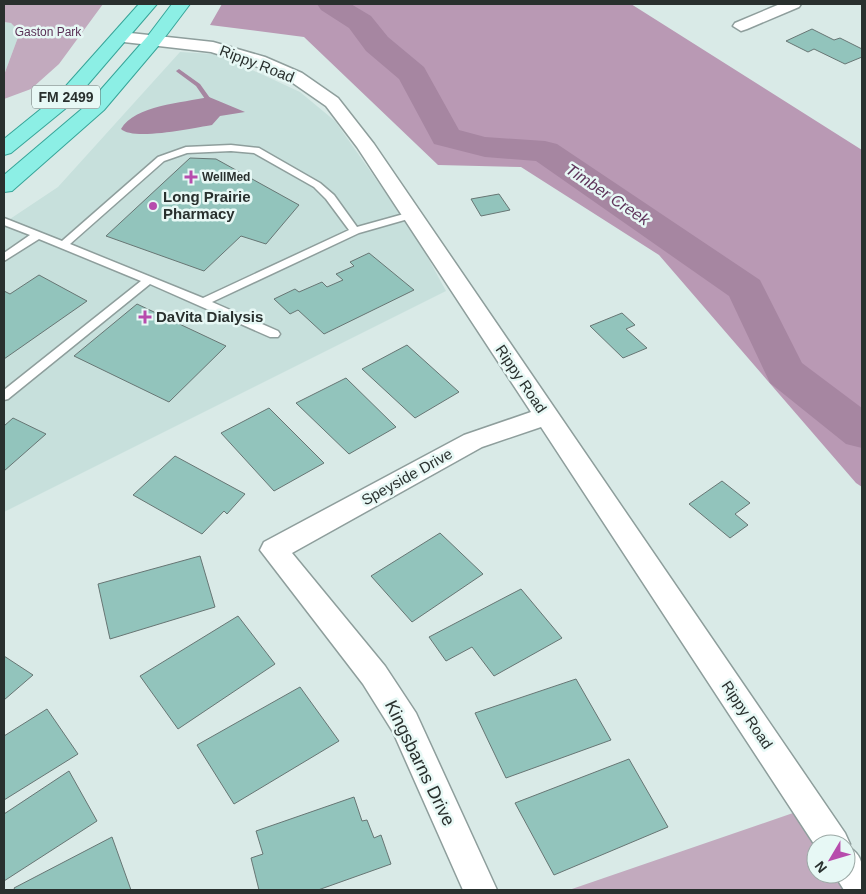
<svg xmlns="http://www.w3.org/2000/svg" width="866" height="894" font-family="Helvetica,sans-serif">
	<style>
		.built { fill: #c7e0dc }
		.green { fill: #c2aabe }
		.forest { fill: #b999b4 }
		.water { fill: #a686a1 }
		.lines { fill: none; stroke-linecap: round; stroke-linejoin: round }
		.stream { fill: #a686a1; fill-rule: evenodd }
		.river { fill: #a686a1; fill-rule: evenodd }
		.building { fill: #92c4bc; stroke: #677674 }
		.service-casing { stroke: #8e9e9c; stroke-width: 3 }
		.minor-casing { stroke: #8e9e9c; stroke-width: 3 }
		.primary-casing { stroke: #37a599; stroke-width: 2 }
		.service { fill: #fff; fill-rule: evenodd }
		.minor { fill: #fff; fill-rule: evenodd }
		.primary { fill: #8cefe5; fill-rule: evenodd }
		.poi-dot { fill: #b74cad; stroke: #e7f8f5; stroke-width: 2 }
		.labels { text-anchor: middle; stroke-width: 5; stroke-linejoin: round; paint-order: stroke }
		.far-park-label { font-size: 12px; fill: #5b3157; stroke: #e7f8f5 }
		.far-poi-label { font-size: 12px; font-weight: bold; fill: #29302e; stroke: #e7f8f5; text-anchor: start }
		.shield { fill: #e7f8f5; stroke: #626c6a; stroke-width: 1 }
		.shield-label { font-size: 14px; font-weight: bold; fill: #29302e }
		.street-label { font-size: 15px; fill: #29302e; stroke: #e7f8f5 }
		.poi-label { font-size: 15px; font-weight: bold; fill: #29302e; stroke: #e7f8f5; text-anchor: start }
		.water-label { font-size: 16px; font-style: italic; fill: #5e335a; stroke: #e7f8f5 }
		.near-street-label { font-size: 18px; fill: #29302e; stroke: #e7f8f5 }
	</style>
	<rect width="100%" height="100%" fill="#d9eae7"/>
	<g class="built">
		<path d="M4 22 11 23 20 32 4 75Z"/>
		<path d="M180 52 214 54 259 73 300 92 335 121 416 236 446 291 4 512V223L58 187Z"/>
	</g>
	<g class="green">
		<path d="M4 4H103L59 64 31 89 4 99V75L20 32 11 23 4 22Z"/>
		<path d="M793 813 816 846V874H835L847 890H569Z"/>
	</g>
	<path class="forest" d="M222 4H631L862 150V487L856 483 659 255 521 167 438 165 304 37 210 25Z"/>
	<path class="water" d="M209 97 245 112 220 116 212 125C194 128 133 141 121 129 135 105 182 103 209 97Z"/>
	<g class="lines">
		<path class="stream" d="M179 69 200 84 210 98 209 99H205L196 86 177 72 176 71Z"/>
		<path class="river" d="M317 4H351L371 16 388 37 424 67 459 130 485 137 545 141 557 144 760 280 802 363 862 408V448L846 444 770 383 729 296 536 161 485 157 434 144 399 79 366 51 349 28 321 10Z"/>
	</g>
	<g class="building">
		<path d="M812 29 834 40 840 38 862 49V57L845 64 814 49 808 52 786 41Z"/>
		<path d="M190 158 216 159 299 205 266 244 241 236 204 271 106 236Z"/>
		<path d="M499 194 510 210 481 216 471 199Z"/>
		<path d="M369 253 414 290 324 334 298 310 290 314 274 299 295 289 299 292 322 282 327 287 343 280 336 274 354 266 350 262Z"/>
		<path d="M39 275 87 301 4 359V291L10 294Z"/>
		<path d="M137 304 226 346 169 402 74 356Z"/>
		<path d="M622 313 635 325 626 329 647 348 623 358 590 326Z"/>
		<path d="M407 345 459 392 415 418 362 369Z"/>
		<path d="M346 378 396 427 349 454 296 403Z"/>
		<path d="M269 408 324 463 274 491 221 433Z"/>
		<path d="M13 418 46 434 4 471V426Z"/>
		<path d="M175 456 245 494 227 514 224 511 202 534 133 495Z"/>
		<path d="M722 481 750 503 735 514 748 525 730 538 689 504Z"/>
		<path d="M440 533 483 574 412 622 371 576Z"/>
		<path d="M200 556 215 607 110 639 98 584Z"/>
		<path d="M521 589 562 638 494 676 472 647 446 661 429 637Z"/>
		<path d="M238 616 275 664 178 729 140 676Z"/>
		<path d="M4 656 33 675 4 700Z"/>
		<path d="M576 679 611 740 506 778 475 713Z"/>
		<path d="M300 687 339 741 234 804 197 745Z"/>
		<path d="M47 709 78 754 4 800V736Z"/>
		<path d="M629 759 668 827 554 875 515 803Z"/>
		<path d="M69 771 97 821 4 881V814Z"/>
		<path d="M354 797 362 821 367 820 374 838 381 835 391 864 318 890H259L251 858 263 854 256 831Z"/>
		<path d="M112 837 131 890H15L14 888Z"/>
	</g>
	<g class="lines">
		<defs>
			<path id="service" d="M231 145 259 148 320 183 334 195 357 227 411 212 416 215 415 217 359 233 212 302 278 331 280 334 278 337H270L150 284 8 399 4 400V390L141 281 39 239 4 261V253L30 235 4 225V218L62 241 158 157 186 147ZM231 151 254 153 314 187 326 199 349 230 203 298 70 244 164 161 187 153Z"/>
			<g id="minor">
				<path d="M780 4H801L799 7 747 29 741 31 733 26 735 23Z"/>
				<path d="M121 32 213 42 265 57 302 73 338 98 374 144 845 833 850 844 848 847C866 856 862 871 862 890H844L834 874H846V844H816V847L541 427 482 447 292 553 385 666 416 713 497 890H463L393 732 363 684 260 550 264 542 464 435 531 412 357 147 326 106 290 81 253 65 211 52 115 41 113 37 115 33Z"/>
			</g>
			<g id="primary">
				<path d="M139 4H157L71 104 11 153 4 155V139L57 96Z"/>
				<path d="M172 4H190L159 45 104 110 12 191 4 192V175L90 102 147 37Z"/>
			</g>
		</defs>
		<use href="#service" class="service-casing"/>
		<use href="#minor" class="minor-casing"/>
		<use href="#primary" class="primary-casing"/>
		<use href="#service" class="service"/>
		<use href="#minor" class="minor"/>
		<use href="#primary" class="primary"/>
	</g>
	<g class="poi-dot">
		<path d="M188.5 169.5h5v5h5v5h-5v5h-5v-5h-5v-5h5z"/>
		<circle cx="153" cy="206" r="5"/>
		<path d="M142.5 309.5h5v5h5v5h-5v5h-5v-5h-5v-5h5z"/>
	</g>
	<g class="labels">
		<g class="far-park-label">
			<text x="48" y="36">Gaston Park</text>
		</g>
		<g class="far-poi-label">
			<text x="202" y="181">WellMed</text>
		</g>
		<rect class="shield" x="32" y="85.5" width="68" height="23" rx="4"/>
		<g class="shield-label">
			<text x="66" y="102">FM 2499</text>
		</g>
		<g class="street-label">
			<text transform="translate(257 64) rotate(21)" y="5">Rippy Road</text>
			<text transform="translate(521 379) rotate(56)" y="5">Rippy Road</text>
			<text transform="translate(407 477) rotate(-29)" y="5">Speyside Drive</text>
			<text transform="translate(747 715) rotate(56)" y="5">Rippy Road</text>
		</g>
		<g class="poi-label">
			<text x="163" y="202">Long Prairie<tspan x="163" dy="17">Pharmacy</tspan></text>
			<text x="156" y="322">DaVita Dialysis</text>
		</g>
		<g class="water-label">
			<text transform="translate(608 194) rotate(34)" y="6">Timber Creek</text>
		</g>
		<g class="near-street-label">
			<text transform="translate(420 763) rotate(64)" y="6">Kingsbarns Drive</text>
		</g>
	</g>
	<rect width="866" height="894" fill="none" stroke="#29302e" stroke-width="10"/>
	<g transform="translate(831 859) rotate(232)"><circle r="24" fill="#e7f8f5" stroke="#9ba8a5"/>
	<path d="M0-4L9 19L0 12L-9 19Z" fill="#b74cad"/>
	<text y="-8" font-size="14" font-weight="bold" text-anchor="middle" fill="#29302e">N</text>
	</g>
</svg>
